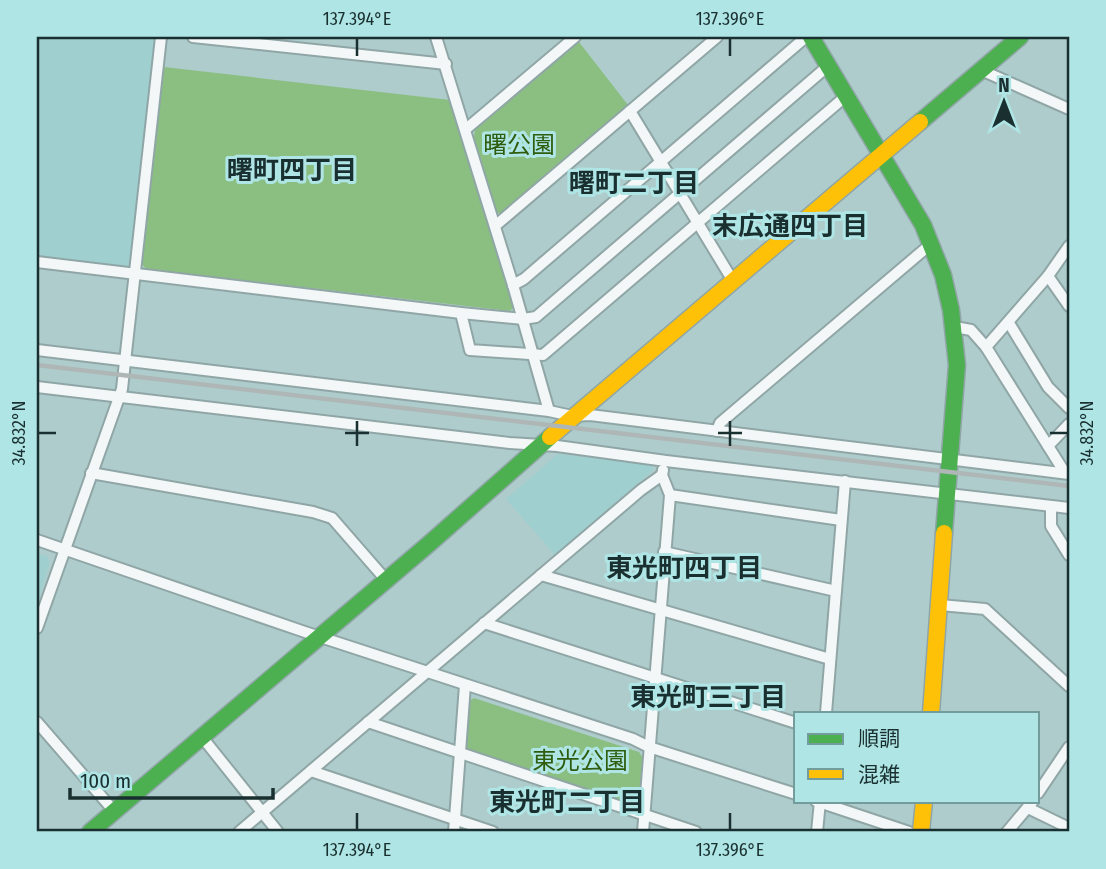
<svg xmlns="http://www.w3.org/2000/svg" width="1106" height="869" font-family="'Fira Sans Condensed','Noto Sans JP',sans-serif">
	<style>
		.built { fill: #9fcfcf }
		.green { fill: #8abf81 }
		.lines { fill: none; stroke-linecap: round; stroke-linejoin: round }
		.street-casing { stroke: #90a6a6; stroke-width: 14 }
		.fast-casing { stroke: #90a6a6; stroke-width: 19 }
		.slow-casing { stroke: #90a6a6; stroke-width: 19 }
		.street { stroke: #f3f7f7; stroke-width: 10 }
		.fast { stroke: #4caf50; stroke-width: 16 }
		.slow { stroke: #ffc107; stroke-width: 16 }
		.rail { stroke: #afb6b6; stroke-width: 4.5 }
		.ticks { fill: none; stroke: #1a3030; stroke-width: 2.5 }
		.labels { text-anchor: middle; stroke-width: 6; stroke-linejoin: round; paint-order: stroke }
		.park-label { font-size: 24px; fill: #2e5d0d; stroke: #afe5e5 }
		.neighbourhood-label { font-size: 26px; font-weight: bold; fill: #1a3030; stroke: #afe5e5 }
		.neatline { fill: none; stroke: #1a3030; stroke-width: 2.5 }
		.ticks-label { font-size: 18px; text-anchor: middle; fill: #1a3030 }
	</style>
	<rect width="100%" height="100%" fill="#afcccc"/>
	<g class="built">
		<path d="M37 37H156L130 264 124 267 37 257Z"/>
		<path d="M558 454 653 465V470L555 555 506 499Z"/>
		<path d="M37 553 47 556 50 562 37 605Z"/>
	</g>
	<g class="green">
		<path d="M579 42 628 105 503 213H497L474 137 475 130Z"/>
		<path d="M164 67 450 100 515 306 510 311 146 269 142 264Z"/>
		<path d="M474 698 639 752 643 758 640 804 635 808 472 754 466 747 469 701Z"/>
	</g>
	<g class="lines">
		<defs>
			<g id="street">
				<path d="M193 37 446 64"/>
				<path d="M436 37 513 285 549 411"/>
				<path d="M981 70 1069 109"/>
				<path d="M630 111 733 281"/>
				<path d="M466 129 575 37"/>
				<path d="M495 226 717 37"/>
				<path d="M37 262 461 313 523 319 536 317 828 66"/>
				<path d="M1048 276 1069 306"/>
				<path d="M513 285 524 279 806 37"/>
				<path d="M461 313 470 350 543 355 846 96"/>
				<path d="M1009 323 1048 387 1069 408"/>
				<path d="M955 327 971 330 986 347 1048 276 1069 246"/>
				<path d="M986 347 1065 473"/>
				<path d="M37 350 549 411 572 416 590 415 1069 474"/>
				<path d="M37 387 510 443 557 446 666 461 1069 508"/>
				<path d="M717 431 720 423 932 243"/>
				<path d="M1048 446 1069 424"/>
				<path d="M91 473 313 512 332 518 386 580"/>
				<path d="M670 495 841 520"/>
				<path d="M1051 506V526L1069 555"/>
				<path d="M37 540 305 632 633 739 649 747 796 794"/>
				<path d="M664 552 836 591"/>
				<path d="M541 575 830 659"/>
				<path d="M940 605 985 609 1069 686"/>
				<path d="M484 623 796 723"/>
				<path d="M37 628 122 389 161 37"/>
				<path d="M826 713 845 481"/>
				<path d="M37 722 114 811"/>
				<path d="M368 722 696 832"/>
				<path d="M202 737 278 832"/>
				<path d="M311 771 493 832"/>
				<path d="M1038 793 1069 747"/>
				<path d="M816 801 909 832"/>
				<path d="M1028 808 1069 828"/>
				<path d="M239 832 641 490 662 475"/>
				<path d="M454 832 465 685"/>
				<path d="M643 832 670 495 662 475 663 470"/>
				<path d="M817 832 820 801"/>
				<path d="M1007 832 1033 801"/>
			</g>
			<g id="fast">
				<path d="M811 37 923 225 943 275 951 310 957 365 944 533"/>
				<path d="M920 122 1020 37"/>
				<path d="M90 832 430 543 550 437"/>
			</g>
			<g id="slow">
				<path d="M550 437 920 122"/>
				<path d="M931 713 944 533"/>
				<path d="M921 832 924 801"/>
			</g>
		</defs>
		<use href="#street" class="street-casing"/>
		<use href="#fast" class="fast-casing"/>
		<use href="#slow" class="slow-casing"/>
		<use href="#street" class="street"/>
		<use href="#fast" class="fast"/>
		<use href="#slow" class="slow"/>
		<path class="rail" d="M37 365 1069 486"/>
	</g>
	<path class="ticks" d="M357 38V56M730 38V56M357 421V446M730 421V446M38 433H56M345 433H369M718 433H742M1050 433H1068M357 813V830M730 813V830"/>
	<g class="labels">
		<g class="park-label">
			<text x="519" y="153">曙公園</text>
			<text x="580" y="769">東光公園</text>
		</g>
		<g class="neighbourhood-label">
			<text x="292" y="179">曙町四丁目</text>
			<text x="634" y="192">曙町二丁目</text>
			<text x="790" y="235">末広通四丁目</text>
			<text x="684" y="577">東光町四丁目</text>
			<text x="708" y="706">東光町三丁目</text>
			<text x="567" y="811">東光町二丁目</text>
		</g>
	</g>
	<rect width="1106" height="869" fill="none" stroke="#afe5e5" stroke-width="77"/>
	<rect x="794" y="712" width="245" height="91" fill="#afe5e5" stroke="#739d9d" stroke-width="2"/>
	<rect x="808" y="734" width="35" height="10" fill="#4caf50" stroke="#739d9d" stroke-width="2"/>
	<text x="858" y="746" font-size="21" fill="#1a3030">順調</text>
	<rect x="808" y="769" width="35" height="10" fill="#ffc107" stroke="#739d9d" stroke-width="2"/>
	<text x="858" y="782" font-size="21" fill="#1a3030">混雑</text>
	<g transform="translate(1004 102)" stroke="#afe5e5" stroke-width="5" paint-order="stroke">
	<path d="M0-5L12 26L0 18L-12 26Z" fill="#1a3030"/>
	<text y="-10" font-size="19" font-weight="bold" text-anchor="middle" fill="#1a3030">N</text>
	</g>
	<path d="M70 788v10h203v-10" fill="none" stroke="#1a3030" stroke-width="3.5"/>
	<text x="80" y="788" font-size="21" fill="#1a3030" stroke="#afe5e5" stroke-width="5" paint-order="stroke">100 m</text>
	<rect x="38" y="38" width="1030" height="792" class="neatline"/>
	<g class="ticks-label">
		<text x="357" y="25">137.394°E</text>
		<text x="730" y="25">137.396°E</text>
		<text transform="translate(19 433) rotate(-90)" y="6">34.832°N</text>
		<text transform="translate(1087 433) rotate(-90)" y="6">34.832°N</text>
		<text x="357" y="856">137.394°E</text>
		<text x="730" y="856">137.396°E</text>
	</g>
</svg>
